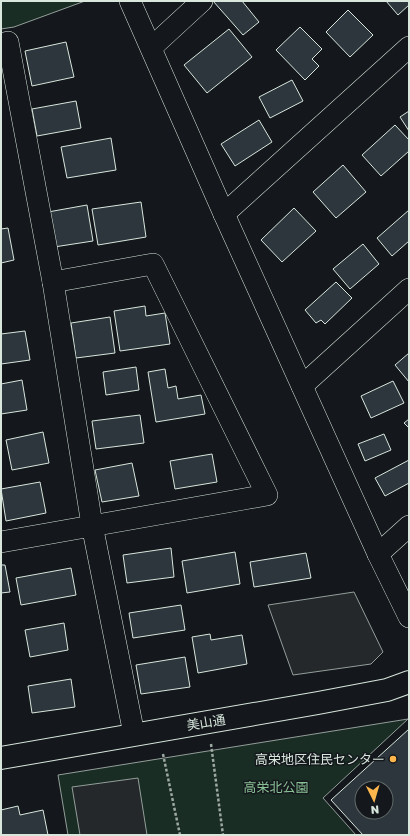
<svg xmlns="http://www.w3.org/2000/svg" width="410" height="836" font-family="'Golos Text','Noto Sans JP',sans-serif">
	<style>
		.green { fill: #1a2d24; stroke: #939e99 }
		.parking { fill: #24282b; stroke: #939e99 }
		.building { fill: #2c363c; stroke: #d8e6dc; fill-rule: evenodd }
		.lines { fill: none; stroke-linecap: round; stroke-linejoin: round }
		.street-casing { stroke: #d8e6dc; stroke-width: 22 }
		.secondary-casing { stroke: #d8e6dc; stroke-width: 24 }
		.path { stroke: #9da8a2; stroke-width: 2.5; stroke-dasharray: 3 2; stroke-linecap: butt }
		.street { stroke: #14181c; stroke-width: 21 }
		.secondary { stroke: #14181c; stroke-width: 22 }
		.poi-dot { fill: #ffb74d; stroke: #14181c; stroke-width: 1.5 }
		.labels { text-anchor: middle; stroke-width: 3; stroke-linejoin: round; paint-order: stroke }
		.street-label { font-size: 13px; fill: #d8e6dc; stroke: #14181c }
		.poi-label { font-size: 13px; fill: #d8e6dc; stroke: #14181c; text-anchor: end }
		.park-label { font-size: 13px; fill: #8ac095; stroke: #14181c }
	</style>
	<rect width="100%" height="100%" fill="#14181c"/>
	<g class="green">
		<path d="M1 1H85L14 27 1 29Z"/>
		<path d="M408 719 323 798 356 835H68L58 775Z"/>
	</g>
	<g class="parking">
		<path d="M354 592 383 652 371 664 293 675 268 605Z"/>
		<path d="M138 778 147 835H80L72 787Z"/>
	</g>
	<g class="building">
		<path d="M213 1H242L259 22 243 35Z"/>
		<path d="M386 1H409V5L398 15Z"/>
		<path d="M348 10 373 35 350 57 326 32Z"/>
		<path d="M300 27 322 49 312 59 319 66 305 80 276 50Z"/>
		<path d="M229 29 252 57 207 93 184 65Z"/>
		<path d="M66 42 74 77 32 86 25 51Z"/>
		<path d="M292 80 303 101 270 118 259 97Z"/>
		<path d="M76 101 81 128 37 136 32 109Z"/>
		<path d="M409 111V131L400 117Z"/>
		<path d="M259 120 272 142 235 166 221 144Z"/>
		<path d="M395 125 409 140V151L381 176 362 155Z"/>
		<path d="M111 138 116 170 67 178 61 147Z"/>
		<path d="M343 165 366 192 336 218 313 192Z"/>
		<path d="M141 202 146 237 98 245 92 209Z"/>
		<path d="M87 205 93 241 54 247 48 212Z"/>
		<path d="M294 208 316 231 282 262 261 240Z"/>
		<path d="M409 210V241L392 256 377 238Z"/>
		<path d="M8 228 14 260 1 263V229Z"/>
		<path d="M363 244 379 264 350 289 333 269Z"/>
		<path d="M336 282 352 298 325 324 321 320 316 323 305 310Z"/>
		<path d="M145 306 146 316 165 313 170 344 120 351 114 311Z"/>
		<path d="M110 317 115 353 76 358 71 323Z"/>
		<path d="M25 331 30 360 1 364V334Z"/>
		<path d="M409 353V382L395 365Z"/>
		<path d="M136 367 139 390 106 395 103 372Z"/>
		<path d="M165 369 168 388 176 386 178 399 201 395 205 414 156 422 148 372Z"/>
		<path d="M22 380 27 410 1 414V384Z"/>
		<path d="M393 381 404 403 371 418 361 396Z"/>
		<path d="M140 415 144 443 96 449 92 421Z"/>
		<path d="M409 419V428L404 423Z"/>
		<path d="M43 432 49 463 12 470 6 440Z"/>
		<path d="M384 434 391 450 365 461 358 444Z"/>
		<path d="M212 454 217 482 175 489 170 461Z"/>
		<path d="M409 460V483L385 496 375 478Z"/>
		<path d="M132 463 139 496 102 502 95 470Z"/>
		<path d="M40 482 46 513 6 521 1 489Z"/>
		<path d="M171 548 174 577 127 583 123 555Z"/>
		<path d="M235 552 240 584 187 593 182 561Z"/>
		<path d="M306 553 311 578 254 587 250 562Z"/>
		<path d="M1 565H5L10 592 1 593Z"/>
		<path d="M71 568 76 595 21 605 16 578Z"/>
		<path d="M181 605 185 630 133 638 129 613Z"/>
		<path d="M64 623 68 650 30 657 25 630Z"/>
		<path d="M210 634 211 640 242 635 247 664 198 673 192 637Z"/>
		<path d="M185 657 190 687 141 694 136 665Z"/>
		<path d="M71 679 75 707 32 713 28 686Z"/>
		<path d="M409 729V835H363L331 800ZM362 788H386V812H362Z"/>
		<path d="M18 806 20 815 43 810 48 835H1V810Z"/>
	</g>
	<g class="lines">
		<defs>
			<g id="street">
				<path d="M130 1 224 214 378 554 409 617"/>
				<path d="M1 44 8 42 53 282 92 525 134 734"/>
				<path d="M152 47 202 1"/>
				<path d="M224 214 409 47"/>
				<path d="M302 386 409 289"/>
				<path d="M1 542 267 495 153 264 53 282"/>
				<path d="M378 554 409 526"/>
			</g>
			<path id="secondary" d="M1 758 318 703 387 690 409 682"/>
		</defs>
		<use href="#street" class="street-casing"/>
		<use href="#secondary" class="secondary-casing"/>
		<g class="path">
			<path d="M211 744 223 835"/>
			<path d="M163 754 180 835"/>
		</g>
		<use href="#street" class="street"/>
		<use href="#secondary" class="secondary"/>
	</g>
	<circle class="poi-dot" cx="393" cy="759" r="4"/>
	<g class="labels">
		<g class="street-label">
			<text transform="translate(206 722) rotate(-9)" y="5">美山通</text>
		</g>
		<g class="poi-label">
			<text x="385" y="764">高栄地区住民センター</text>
		</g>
		<g class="park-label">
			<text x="276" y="792">高栄北公園</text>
		</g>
	</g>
	<rect width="410" height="836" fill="none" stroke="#d8e6dc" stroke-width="4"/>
	<g transform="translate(374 800) rotate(175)"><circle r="19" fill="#14181c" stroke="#626a69"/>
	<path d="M0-3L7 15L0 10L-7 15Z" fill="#ffb74d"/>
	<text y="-6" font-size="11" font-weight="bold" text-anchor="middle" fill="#d8e6dc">N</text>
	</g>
</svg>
